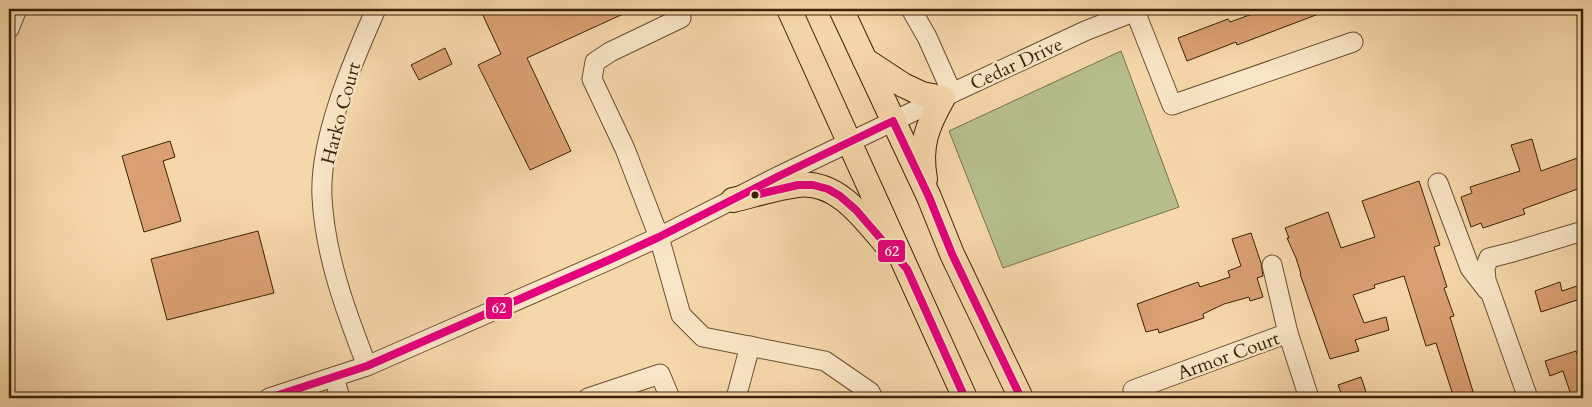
<svg xmlns="http://www.w3.org/2000/svg" width="1592" height="407" font-family="Cardo,serif">
	<style>
		.green { fill: #b6bf8c; stroke: #78704a }
		.building { fill: #da9f72; stroke: #392207 }
		.lines { fill: none; stroke-linecap: round; stroke-linejoin: round }
		.minor-casing { stroke: #684f30; stroke-width: 21 }
		.major-casing { stroke: #392207; stroke-width: 26 }
		.minor { stroke: #f9e5c7; stroke-width: 19 }
		.major { stroke: #f6d7a9; stroke-width: 24 }
		.bus-1-casing { stroke: #f9e5c7; stroke-width: 11 }
		.bus-1 { stroke: #e5007d; stroke-width: 8 }
		.bus-dot { fill: #392207; stroke: #f9e5c7; stroke-width: 2 }
		.labels { text-anchor: middle; stroke-width: 5; stroke-linejoin: round; paint-order: stroke }
		.street-label { font-size: 19px; fill: #392207; stroke: #f9e5c7 }
		.line-badge { stroke: #f9e5c7; stroke-width: 2 }
		.badge-label { font-size: 14px; text-anchor: middle; font-weight: bold; fill: #fff }
	</style>
	<rect width="100%" height="100%" fill="#f6d7a9"/>
	<filter id="stains"><feTurbulence type="fractalNoise" baseFrequency=".004" numOctaves="4"/><feColorMatrix values="0 0 0 0 .2 0 0 0 0 .09 0 0 0 0 .02 0 0 0 .5 -.17"/></filter>
	<radialGradient id="worn" r=".72"><stop offset=".6" stop-color="#630" stop-opacity="0"/><stop offset="1" stop-color="#630" stop-opacity=".3"/></radialGradient>
	<path class="green" d="M1121 51 1179 207 1003 268 949 131Z"/>
	<g class="building">
		<path d="M480 9H634L527 58 571 151 530 170 478 65 501 54Z"/>
		<path d="M1266 9H1329V10L1237 45 1236 42 1187 61 1178 38 1228 19 1230 22Z"/>
		<path d="M445 48 452 64 419 80 411 65Z"/>
		<path d="M1532 139 1541 171 1583 156V187L1523 209 1525 214 1483 228 1481 223 1471 227 1461 197 1472 193 1470 187 1520 171 1511 145Z"/>
		<path d="M170 141 175 157 163 161 181 221 144 232 122 156Z"/>
		<path d="M1419 181 1440 245 1434 247 1447 287 1444 288 1454 316 1450 317 1475 398H1454L1436 343 1426 346 1404 276 1374 285 1375 288 1353 295 1364 323 1386 317 1389 330 1355 340 1359 351 1330 359 1300 274H1301L1296 258 1287 238H1289L1285 228 1328 212 1341 248 1375 237 1362 201Z"/>
		<path d="M258 231 274 293 167 320 151 259Z"/>
		<path d="M1251 233 1261 263 1263 276 1257 278 1263 297 1250 301 1249 297 1224 304 1203 314 1204 318 1159 333 1158 329 1146 332 1137 304 1198 282 1200 287 1230 277 1228 271 1241 266 1232 239Z"/>
		<path d="M1560 282 1562 291 1583 284V298L1541 312 1535 291Z"/>
		<path d="M1576 351 1583 371V398H1572L1563 371 1550 376 1545 361Z"/>
		<path d="M1361 377 1368 398H1343L1338 385Z"/>
	</g>
	<g class="lines">
		<defs>
			<g id="minor">
				<path d="M911 9 927 37 952 93"/>
				<path d="M1135 11 1172 105 1353 42"/>
				<path d="M681 18 610 52 595 62 592 79 625 149 659 237 681 315 703 337 825 361 870 392 873 398"/>
				<path d="M9 29 17 9"/>
				<path d="M1438 183 1470 268 1487 290"/>
				<path d="M1272 265 1288 333"/>
				<path d="M367 366C346 312 325 256 322 197 319 139 353 61 376 9"/>
				<path d="M334 377 340 398"/>
				<path d="M269 398 367 366 609 260 659 237 779 176 952 93 1085 31 1141 9"/>
				<path d="M588 398 660 374 670 398"/>
				<path d="M736 398 750 346"/>
				<path d="M1136 398 1133 390 1288 333 1309 398"/>
				<path d="M1528 398 1486 280 1485 268 1489 258 1513 252 1583 231"/>
			</g>
			<g id="major">
				<path d="M789 9 965 398"/>
				<path d="M841 9 929 197 952 254 1021 398"/>
				<path d="M865 60 903 85 922 94 943 98C927 126 919 146 925 179"/>
				<path d="M733 200C754 195 775 188 797 185 840 180 866 222 891 250"/>
			</g>
		</defs>
		<use href="#minor" class="minor-casing"/>
		<use href="#major" class="major-casing"/>
		<use href="#minor" class="minor"/>
		<use href="#major" class="major"/>
		<defs>
			<g id="bus-1">
				<path d="M755 195 798 185H813L828 189 840 196 856 210 907 269 965 398"/>
				<path d="M269 398 367 366 609 260 659 237 779 176 893 121 929 197 952 254 1021 398"/>
			</g>
		</defs>
		<use href="#bus-1" class="bus-1-casing"/>
		<use href="#bus-1" class="bus-1"/>
	</g>
	<circle class="bus-dot" cx="755" cy="195" r="4.5"/>
	<g class="labels">
		<g class="street-label">
			<text transform="translate(1016 63) rotate(-25)" y="7">Cedar Drive</text>
			<text transform="translate(340 113) rotate(-75)" y="7">Harko Court</text>
			<text transform="translate(1228 355) rotate(-20)" y="7">Armor Court</text>
		</g>
	</g>
	<g class="line-badge">
		<rect x="877" y="239" width="29" height="24" rx="5" fill="#e5007d"/>
		<rect x="485" y="296" width="28" height="24" rx="5" fill="#e5007d"/>
	</g>
	<g class="badge-label">
		<text x="892" y="256">62</text>
		<text x="499" y="313">62</text>
	</g>
	<rect width="1592" height="407" fill="none" stroke="#f6d7a9" stroke-width="30"/>
	<rect x="10" y="10" width="1572" height="387" fill="none" stroke="#392207" stroke-width="2.5"/>
	<rect x="15" y="15" width="1562" height="377" fill="none" stroke="#392207"/>
	<rect width="100%" height="100%" filter="url(#stains)"/>
	<rect width="100%" height="100%" fill="url(#worn)"/>
</svg>
